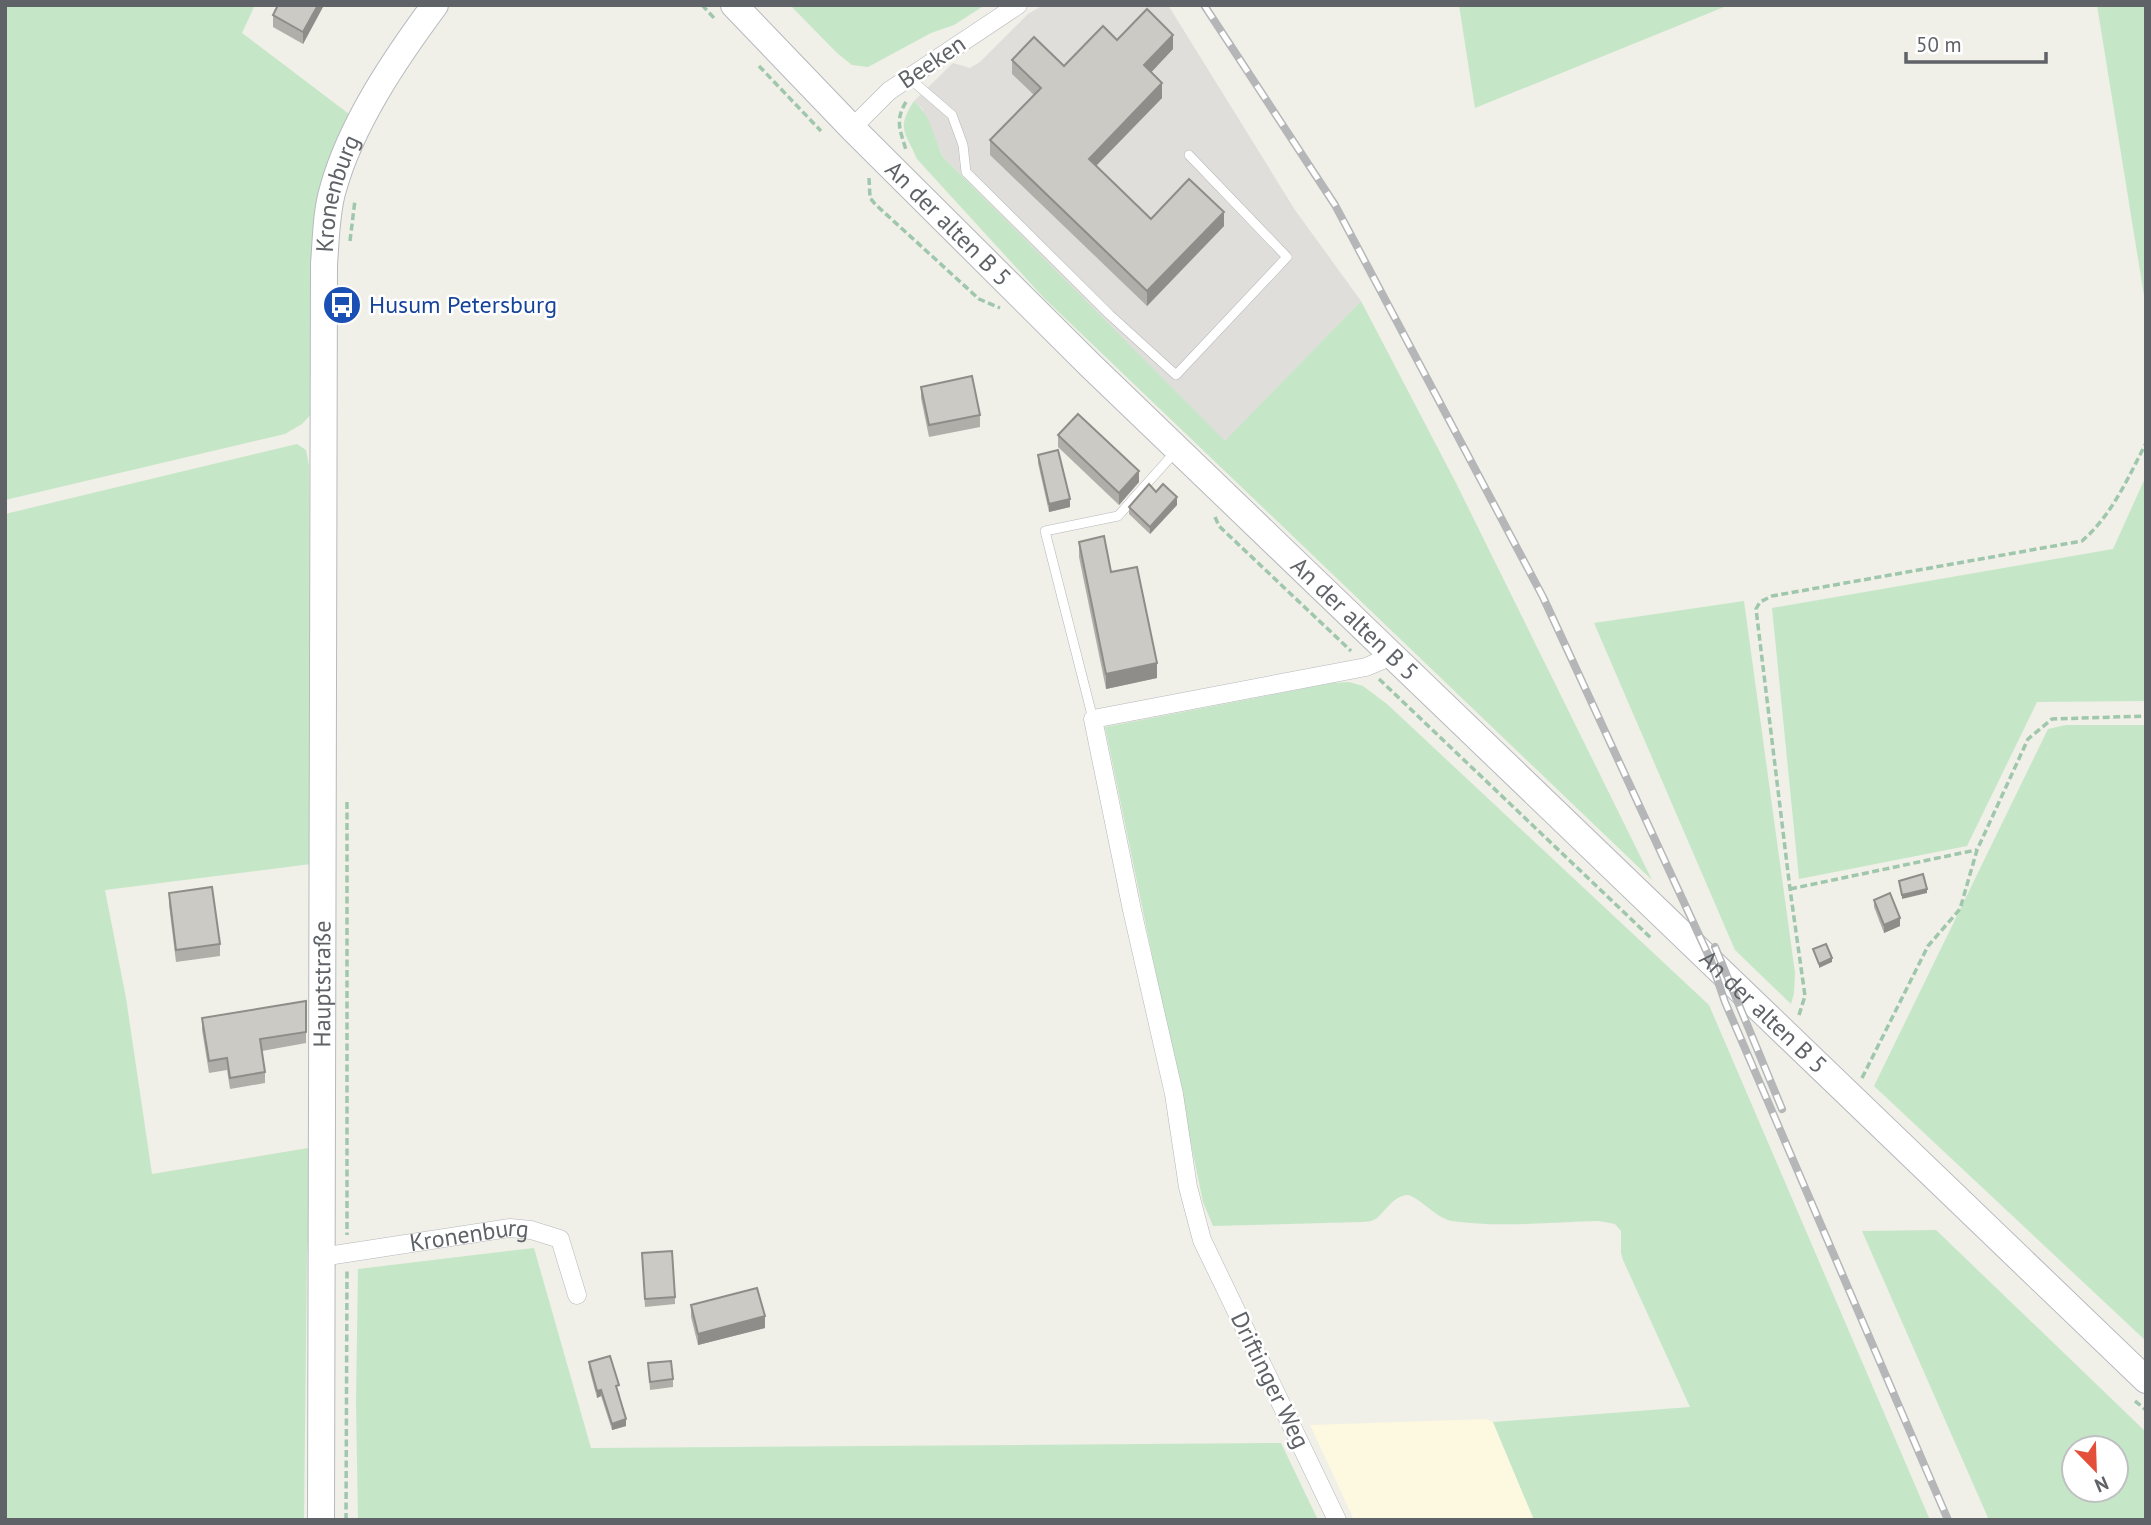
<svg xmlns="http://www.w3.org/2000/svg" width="2151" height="1525" font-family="'PT Sans',sans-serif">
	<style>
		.commercial { fill: #fdf8e0 }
		.industrial { fill: #dfdeda }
		.green { fill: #c5e7c7; fill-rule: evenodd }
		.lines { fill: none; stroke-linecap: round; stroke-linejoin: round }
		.lane-casing { stroke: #b5b7bb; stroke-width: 10 }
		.street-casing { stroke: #b5b7bb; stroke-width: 19 }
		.secondary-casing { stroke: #b6b9be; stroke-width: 28 }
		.path { stroke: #9fc7ac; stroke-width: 3.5; stroke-dasharray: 7 3.5; stroke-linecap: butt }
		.lane { stroke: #fff; stroke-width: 9 }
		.street { stroke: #fff; stroke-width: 18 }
		.secondary { stroke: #fff; stroke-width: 26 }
		.rail-casing { stroke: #b5b6b7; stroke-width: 8 }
		.rail { stroke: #fff; stroke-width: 5; stroke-dasharray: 16; stroke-linecap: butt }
		.wall { fill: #afaea9 }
		.shaded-wall { fill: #8f8d89 }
		.building { fill: #cccac4; stroke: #8f8d89; stroke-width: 2 }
		.labels { text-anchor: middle; stroke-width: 5; stroke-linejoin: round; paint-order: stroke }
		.street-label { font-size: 24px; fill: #5f6267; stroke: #fff }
		.transit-label { font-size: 24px; fill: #164399; stroke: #fff; text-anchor: start }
	</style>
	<rect width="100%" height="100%" fill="#f0efe8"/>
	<path class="commercial" d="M1486 1419 1493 1422 1534 1520H1354L1310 1425Z"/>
	<path class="industrial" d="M1043 5H1168L1295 210 1361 301 1225 442 943 157 922 108 914 101 953 63 970 68 980 62 1028 14Z"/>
	<g class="green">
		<path d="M5 5H255L242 33 349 114 320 186 313 412 302 424 285 434 5 500Z"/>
		<path d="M790 5H985L954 25 931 33 868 67 852 65 837 53Z"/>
		<path d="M1459 5H1729L1475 108Z"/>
		<path d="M2097 5H2146V308Z"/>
		<path d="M914 101C931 115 934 138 943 157L1225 441 1361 301 1456 483 1652 880 1044 298 917 159C905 131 896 129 914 101Z"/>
		<path d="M297 444 306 450 309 465 311 864 105 890 126 998 152 1174 314 1147 307 1255 304 1520H5V514Z"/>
		<path d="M2146 476V701L2037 702 1967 846 1799 879 1772 608 2113 549Z"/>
		<path d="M1744 601 1795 973 1794 993 1791 1004 1735 950 1594 623Z"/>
		<path d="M1349 682 1363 686 1387 704 1709 1005 1930 1520H1534L1493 1422 1690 1407 1623 1260 1621 1253V1231L1615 1224 1599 1221C1551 1222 1500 1228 1452 1221 1435 1218 1417 1194 1406 1195 1393 1197 1386 1210 1377 1218 1373 1221 1367 1222 1362 1222L1213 1226 1203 1202 1105 727 1332 683Z"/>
		<path d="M2066 725H2146V1341L1874 1086 2048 729Z"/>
		<path d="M1936 1230 2146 1432V1520H1989L1862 1231ZM2074 1448H2116V1490H2074Z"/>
		<path d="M534 1248 591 1448 1281 1443 1318 1520H358L356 1401 358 1269Z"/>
	</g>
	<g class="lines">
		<defs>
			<g id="lane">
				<path d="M908 77 952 115 963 145 966 172 1110 315 1176 375 1287 257 1189 155"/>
				<path d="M1093 719 1045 531 1118 516 1176 451"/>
			</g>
			<g id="street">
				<path d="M852 128 889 91 1018 5"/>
				<path id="s1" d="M321 1257 510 1228 531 1230 560 1239 577 1295"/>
				<path d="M1337 1520 1202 1240 1188 1187 1174 1094 1132 910 1093 719 1366 667 1392 656"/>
			</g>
			<g id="secondary">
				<path id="s2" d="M734 5 852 128 1091 366 2146 1380"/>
				<path id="s3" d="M321 1520 324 264C326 240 326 212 333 189 351 124 395 59 435 5"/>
			</g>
		</defs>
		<use href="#lane" class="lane-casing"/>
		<use href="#street" class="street-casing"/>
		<use href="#secondary" class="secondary-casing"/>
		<g class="path">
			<path d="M702 5 715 19"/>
			<path d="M759 66 821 131"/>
			<path d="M906 102C894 121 901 132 906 150"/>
			<path d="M869 178 870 198 876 205 979 299 1000 308"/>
			<path d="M350 241 355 200"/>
			<path d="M1215 517 1219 526 1351 651"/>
			<path d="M1379 679 1652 939"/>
			<path d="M347 802V1235"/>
			<path d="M1790 889 1976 850"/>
			<path d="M1799 1015 1805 996 1790 889 1756 609 1760 602 1772 596 2082 541C2112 515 2128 478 2146 443"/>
			<path d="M1862 1078 1928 946 1960 909 1977 850 2028 739 2052 719 2146 716"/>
			<path d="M2135 1401 2146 1410"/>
			<path d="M346 1520 347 1271"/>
		</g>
		<use href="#lane" class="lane"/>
		<use href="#street" class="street"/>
		<use href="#secondary" class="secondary"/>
		<defs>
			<g id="rail">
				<path d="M1204 5 1335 205 1543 597 1711 961 1725 1002 1948 1520"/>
				<path d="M1715 947 1782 1109"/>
			</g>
		</defs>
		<use href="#rail" class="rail-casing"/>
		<use href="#rail" class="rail"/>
	</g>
	<g class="wall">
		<path d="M324 5 303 44 273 27V15Z"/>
		<path d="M1117 40 1173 49 1151 72 1162 98 1096 166 1151 219 1224 226 1147 306 990 155V140L1034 95 1012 74V60L1064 66Z"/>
		<path d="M921 387 980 415V427L929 437 921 398Z"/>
		<path d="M1058 435 1139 482 1119 505 1058 447Z"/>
		<path d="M1038 455 1070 507 1049 512 1038 463Z"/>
		<path d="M1156 492 1177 505 1150 534 1129 514V507Z"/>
		<path d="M1079 542 1157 678 1106 689 1079 557Z"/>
		<path d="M169 893 220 944V956L176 962 169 905Z"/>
		<path d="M1874 900 1900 926 1884 933 1874 907Z"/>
		<path d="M306 1001V1043L262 1051 265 1072V1083L230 1089 227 1070 209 1073 202 1030V1018Z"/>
		<path d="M642 1253 675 1297V1304L645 1307Z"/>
		<path d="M691 1305 765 1328 698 1345 691 1317Z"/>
		<path d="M589 1362 619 1392 626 1426 612 1430 601 1396 597 1398 589 1368Z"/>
		<path d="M648 1363 673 1379V1387L650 1390Z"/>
	</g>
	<g class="shaded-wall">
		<path d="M318 5H324L303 44V32Z"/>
		<path d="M1173 35V49L1144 80V65Z"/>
		<path d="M1162 83V98L1089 173V159Z"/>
		<path d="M1224 212V226L1147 306V291Z"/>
		<path d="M1139 471V482L1119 505V493Z"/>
		<path d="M1177 497V505L1150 534V527Z"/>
		<path d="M1070 499V507L1049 512V504Z"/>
		<path d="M1157 663V678L1106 689V674Z"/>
		<path d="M1927 889V893L1902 899V895Z"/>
		<path d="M1900 918V926L1884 933V925Z"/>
		<path d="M1832 958V962L1819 968V964Z"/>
		<path d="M765 1316V1328L698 1345V1334Z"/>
		<path d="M601 1390V1396L597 1398V1391Z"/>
		<path d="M626 1419V1426L612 1430V1424Z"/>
	</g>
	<g class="building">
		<path d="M278 5H318L303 32 273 15Z"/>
		<path d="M1147 9 1173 35 1144 65 1162 83 1089 159 1151 219 1189 179 1224 212 1147 291 990 140 1041 88 1012 60 1034 37 1064 66 1103 26 1117 40Z"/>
		<path d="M972 376 980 415 929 425 921 387Z"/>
		<path d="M1078 414 1139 471 1119 493 1058 435Z"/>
		<path d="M1058 450 1070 499 1049 504 1038 455Z"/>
		<path d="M1149 484 1156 492 1163 484 1177 497 1150 527 1129 507Z"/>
		<path d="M1104 536 1111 572 1137 567 1157 663 1106 674 1079 542Z"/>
		<path d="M1923 874 1927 889 1902 895 1899 881Z"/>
		<path d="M212 887 220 944 176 950 169 893Z"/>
		<path d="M1890 893 1900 918 1884 925 1874 900Z"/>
		<path d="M1826 944 1832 958 1819 964 1813 949Z"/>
		<path d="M306 1001V1032L260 1039 265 1072 230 1078 227 1058 209 1061 202 1018Z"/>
		<path d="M672 1251 675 1297 645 1299 642 1253Z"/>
		<path d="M757 1288 765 1316 698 1334 691 1305Z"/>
		<path d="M610 1356 619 1385 616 1386 626 1419 612 1424 601 1390 597 1391 589 1362Z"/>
		<path d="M671 1361 673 1379 650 1382 648 1363Z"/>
	</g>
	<defs>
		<symbol id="bus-disc" viewBox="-11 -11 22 22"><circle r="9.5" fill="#1a4fb4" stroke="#fff"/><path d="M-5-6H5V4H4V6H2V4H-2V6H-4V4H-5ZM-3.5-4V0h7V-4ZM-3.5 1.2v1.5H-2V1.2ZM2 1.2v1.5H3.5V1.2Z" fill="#fff"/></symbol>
	</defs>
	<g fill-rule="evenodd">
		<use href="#bus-disc" x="320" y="283" width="44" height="44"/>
	</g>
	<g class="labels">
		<g class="street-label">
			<text transform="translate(932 62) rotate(-34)" y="8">Beeken</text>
			<text dy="8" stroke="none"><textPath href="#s3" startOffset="1328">Kronenburg</textPath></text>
			<text dy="8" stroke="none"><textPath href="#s2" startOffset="306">An der alten B 5</textPath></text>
			<text dy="8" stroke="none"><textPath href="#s2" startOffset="873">An der alten B 5</textPath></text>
			<text dy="8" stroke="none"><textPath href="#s3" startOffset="536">Hauptstraße</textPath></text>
			<text dy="8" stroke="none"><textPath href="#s2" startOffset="1440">An der alten B 5</textPath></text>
			<text dy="8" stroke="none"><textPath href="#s1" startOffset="150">Kronenburg</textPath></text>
			<text transform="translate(1270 1380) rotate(64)" y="8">Driftinger Weg</text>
		</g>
		<g class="transit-label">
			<text x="369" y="313">Husum Petersburg</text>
		</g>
	</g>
	<rect width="2151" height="1525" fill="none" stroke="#5f6267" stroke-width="14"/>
	<g transform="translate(2095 1469) rotate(157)"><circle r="33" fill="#ffffff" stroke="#bfc0c2" stroke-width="2"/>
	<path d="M0-5L12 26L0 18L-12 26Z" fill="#e44f3a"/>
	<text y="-10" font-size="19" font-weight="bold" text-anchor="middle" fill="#5f6267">N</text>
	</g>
	<path d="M1906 52v10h140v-10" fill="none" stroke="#5f6267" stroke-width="3.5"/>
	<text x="1916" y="52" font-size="21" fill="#5f6267" stroke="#ffffff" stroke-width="5" paint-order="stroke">50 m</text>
</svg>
